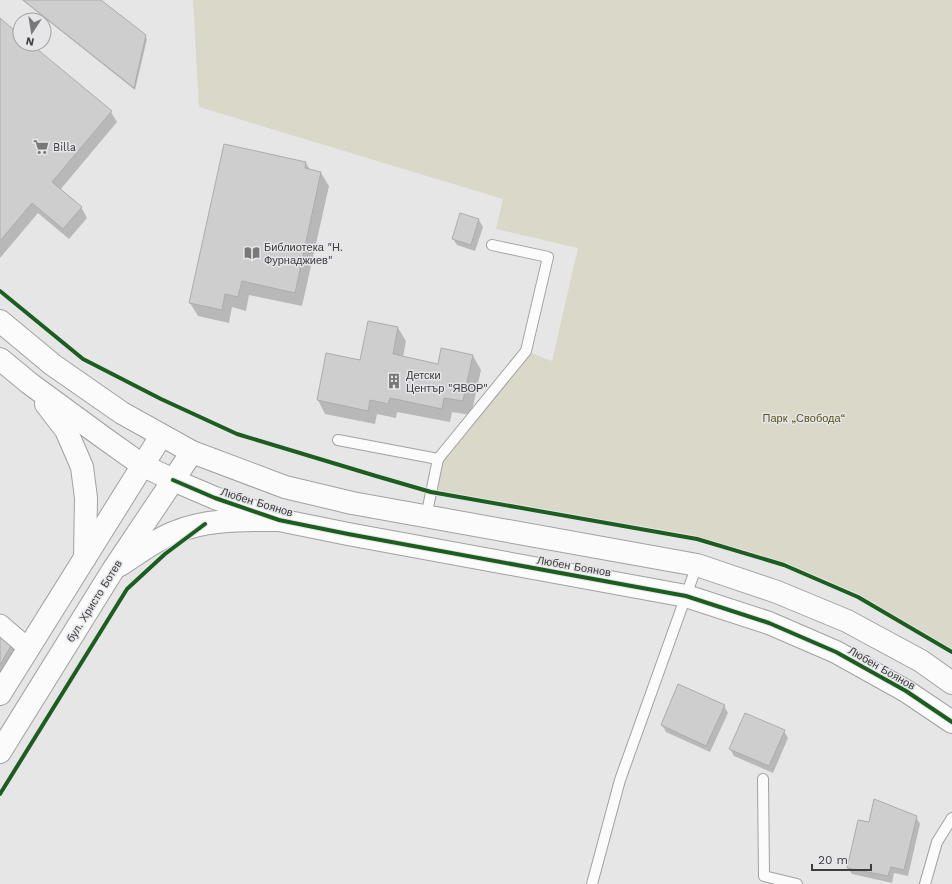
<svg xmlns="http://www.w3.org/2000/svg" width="952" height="884" font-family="'Work Sans',sans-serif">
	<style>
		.green { fill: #dad8c9 }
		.shadow { fill: #0003 }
		.building { fill: #cececf; stroke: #acacad }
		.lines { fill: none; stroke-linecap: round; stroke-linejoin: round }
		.service-casing { stroke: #a1a1a2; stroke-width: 12 }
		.minor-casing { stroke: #a1a1a2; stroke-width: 21 }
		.tertiary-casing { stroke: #a1a1a2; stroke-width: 24 }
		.secondary-casing { stroke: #a1a1a2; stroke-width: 24 }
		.service { stroke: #fbfbfb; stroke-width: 10 }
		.minor { stroke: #fbfbfb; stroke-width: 19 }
		.tertiary { stroke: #fbfbfb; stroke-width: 22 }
		.secondary { stroke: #fbfbfb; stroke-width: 22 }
		.cycleway-casing { stroke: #e6e5e8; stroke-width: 6 }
		.cycleway { stroke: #1b5e20; stroke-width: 4 }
		.labels { text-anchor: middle; stroke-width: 3; stroke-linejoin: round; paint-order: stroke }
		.poi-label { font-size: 11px; fill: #3d3c3e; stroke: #e6e5e8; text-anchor: start }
		.park-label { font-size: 11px; fill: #5a531a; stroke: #e6e5e8 }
		.street-label { font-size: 11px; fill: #3d3c3e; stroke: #e6e5e8 }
	</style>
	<rect width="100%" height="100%" fill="#e6e6e7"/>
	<path class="green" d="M193 0H952V652L858 597 784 565 697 539 431 492 438 459 526 351 552 361 578 248 496 229 503 199 199 107Z"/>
	<g class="shadow">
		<path d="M22 0H99L145 36 147 39 135 90Z"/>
		<path d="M0 20 20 36V44H29L111 112 117 122 60 190 81 207 87 218 69 239 38 213 0 258Z"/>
		<path d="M306 163 310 170 321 173 329 186 302 306 249 295 246 311 232 307 229 323 198 316 190 303Z"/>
		<path d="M479 220 483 227 475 251 457 245 453 239Z"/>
		<path d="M398 328 406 341 403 357 438 366 442 350 473 356 481 370 471 415 452 412 450 422 397 412 396 418 377 414 375 424 325 414 318 400 327 354 361 361Z"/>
		<path d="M0 636 12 645 16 652 0 678Z"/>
		<path d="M724 706 728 713 710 752 666 732 662 725Z"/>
		<path d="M784 731 788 738 773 773 734 756 730 749Z"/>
		<path d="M916 817 920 824 908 876 894 873 892 883 852 874 848 868Z"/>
	</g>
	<g class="building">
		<path d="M23 0H101L146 35 134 88Z"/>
		<path d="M0 18 20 35V44H31L112 111 52 182 82 207 63 229 32 203 0 241Z"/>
		<path d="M224 144 306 162 305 168 321 172 295 293 242 281 238 297 225 294 222 310 189 303Z"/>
		<path d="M460 213 479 219 471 245 452 239Z"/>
		<path d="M368 321 398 327 393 354 438 364 441 348 473 355 463 401 444 398 442 409 390 398 388 404 370 400 368 411 317 400 326 353 360 360Z"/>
		<path d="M0 635 12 644 0 665Z"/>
		<path d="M678 684 725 705 706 746 661 725Z"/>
		<path d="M745 713 785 730 769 766 729 749Z"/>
		<path d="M874 799 917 816 904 870 891 867 888 876 847 868 858 820 869 822Z"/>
	</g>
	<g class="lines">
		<defs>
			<g id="service">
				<path d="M338 440 438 459 426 517"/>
				<path d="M438 459 526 351 548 257 492 245"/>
				<path d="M763 779 764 876 797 884"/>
				<path d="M592 884 620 780 697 565"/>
				<path d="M925 884 937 842 952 818"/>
			</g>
			<path id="minor" d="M0 624 28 648"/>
			<g id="tertiary">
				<path d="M192 452 285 487 352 503 697 565 777 592 847 621 921 661 952 683"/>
				<path d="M173 480 215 498 279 520 348 534 686 596 769 623 836 652 906 691 952 722"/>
			</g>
			<g id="secondary">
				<path d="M0 321 53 365 122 413 192 452 113 570 0 752"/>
				<path d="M0 359 29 383 104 438 142 465 173 480"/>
				<path d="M46 404 66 430 82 467 86 498 85 558"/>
				<path d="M120 565C136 555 155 540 173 533 206 519 243 520 279 520"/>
				<path d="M0 694 161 436"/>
			</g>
		</defs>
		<use href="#service" class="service-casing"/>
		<use href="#minor" class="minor-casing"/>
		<use href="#tertiary" class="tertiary-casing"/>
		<use href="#secondary" class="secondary-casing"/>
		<use href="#service" class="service"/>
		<use href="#minor" class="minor"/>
		<use href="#tertiary" class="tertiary"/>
		<use href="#secondary" class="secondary"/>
		<defs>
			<g id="cycleway">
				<path d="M0 291 83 359 161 399 237 434 376 476 431 492 697 539 784 565 858 597 952 652"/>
				<path d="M173 480 215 498 279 520 348 534 686 596 769 623 836 652 906 691 952 722"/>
				<path d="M0 794 127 589 165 554 205 524"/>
			</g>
		</defs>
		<use href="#cycleway" class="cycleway-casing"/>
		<use href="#cycleway" class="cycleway"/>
	</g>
	<defs>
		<symbol id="supermarket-bare" viewBox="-9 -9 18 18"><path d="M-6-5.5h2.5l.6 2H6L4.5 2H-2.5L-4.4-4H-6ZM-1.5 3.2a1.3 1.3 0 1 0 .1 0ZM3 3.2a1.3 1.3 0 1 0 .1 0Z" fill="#787879" stroke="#e6e5e8" stroke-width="2.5" paint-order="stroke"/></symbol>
		<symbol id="library-bare" viewBox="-9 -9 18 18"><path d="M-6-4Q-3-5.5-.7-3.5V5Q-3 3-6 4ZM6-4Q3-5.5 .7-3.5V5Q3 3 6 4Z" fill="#787879" stroke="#e6e5e8" stroke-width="2.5" paint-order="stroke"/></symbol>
		<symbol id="building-bare" viewBox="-9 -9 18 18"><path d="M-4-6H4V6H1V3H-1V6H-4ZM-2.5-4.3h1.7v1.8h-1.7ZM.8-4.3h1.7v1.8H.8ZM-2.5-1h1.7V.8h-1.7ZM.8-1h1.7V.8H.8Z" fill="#787879" stroke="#e6e5e8" stroke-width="2.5" paint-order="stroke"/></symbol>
	</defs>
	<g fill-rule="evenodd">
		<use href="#supermarket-bare" x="30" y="136" width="22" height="22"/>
		<use href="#library-bare" x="241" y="242" width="22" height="22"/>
		<use href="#building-bare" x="383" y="370" width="22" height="22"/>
	</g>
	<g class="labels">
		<g class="poi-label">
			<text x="53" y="151">Billa</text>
			<text x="264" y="251">Библиотека "Н.<tspan x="264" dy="13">Фурнаджиев"</tspan></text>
			<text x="406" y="379">Детски<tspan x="406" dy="13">Център "ЯВОР"</tspan></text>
		</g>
		<g class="park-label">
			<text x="804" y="422">Парк „Свобода“</text>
		</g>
		<g class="street-label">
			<text transform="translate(257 502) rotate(17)" y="4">Любен Боянов</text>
			<text transform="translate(574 566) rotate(10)" y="4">Любен Боянов</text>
			<text transform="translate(94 601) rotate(-58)" y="4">бул. Христо Ботев</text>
			<text transform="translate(882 668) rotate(30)" y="4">Любен Боянов</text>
		</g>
	</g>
	<g transform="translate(32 32) rotate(192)"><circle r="19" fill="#e6e5e8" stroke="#a2a1a4"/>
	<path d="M0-3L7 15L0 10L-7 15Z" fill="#787879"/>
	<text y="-6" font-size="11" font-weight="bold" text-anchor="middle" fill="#3d3c3e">N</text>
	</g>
	<path d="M812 864v6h59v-6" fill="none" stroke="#3d3c3e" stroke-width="2"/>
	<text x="818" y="864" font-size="12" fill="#3d3c3e" stroke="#e6e5e8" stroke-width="3" paint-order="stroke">20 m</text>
</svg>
